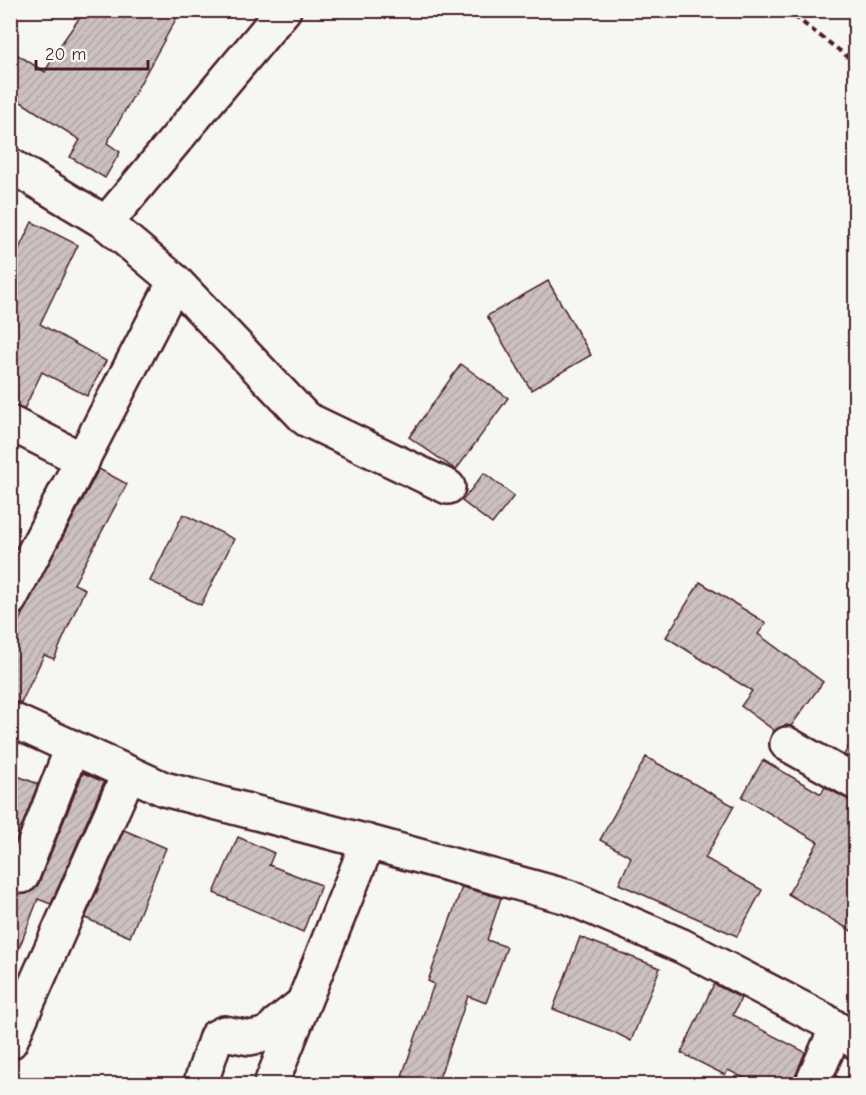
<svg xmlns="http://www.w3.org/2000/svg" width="866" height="1095" font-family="'Comic Neue',sans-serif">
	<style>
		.building { fill: url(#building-hatch); stroke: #4a1f2b; stroke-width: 1.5 }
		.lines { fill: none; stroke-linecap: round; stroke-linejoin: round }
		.minor-casing { stroke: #4a1f2b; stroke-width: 38 }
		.path { stroke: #4a1f2b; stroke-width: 4; stroke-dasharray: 6 4.5; stroke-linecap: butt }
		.minor { stroke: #f6f6f2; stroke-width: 33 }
	</style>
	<defs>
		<pattern id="building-hatch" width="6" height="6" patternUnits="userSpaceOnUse" patternTransform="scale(1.5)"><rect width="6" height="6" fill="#ccc1c0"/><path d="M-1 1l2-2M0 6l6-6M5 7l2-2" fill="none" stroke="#b1a5a5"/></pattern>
	</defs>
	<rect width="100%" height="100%" fill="#f6f6f2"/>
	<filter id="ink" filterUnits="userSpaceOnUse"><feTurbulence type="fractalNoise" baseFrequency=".0167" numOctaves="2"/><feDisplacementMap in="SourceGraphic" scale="12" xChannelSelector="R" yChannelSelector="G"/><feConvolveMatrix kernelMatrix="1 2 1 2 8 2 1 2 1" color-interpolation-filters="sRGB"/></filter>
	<g filter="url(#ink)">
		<g class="building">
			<path d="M85 10H181L107 143 120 152 105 178 70 157 80 140 10 95V50L45 72 57 50Z"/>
			<path d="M32 222 78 245 40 324 106 361 87 396 42 372 24 409 10 405V267Z"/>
			<path d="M548 281 591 355 531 390 487 316Z"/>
			<path d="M461 364 508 398 456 470 409 437Z"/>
			<path d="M99 469 127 484 74 584 85 589 54 659 44 655 21 703 10 701V641L24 610Z"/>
			<path d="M484 473 514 496 492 524 462 501Z"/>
			<path d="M183 514 234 539 201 605 150 581Z"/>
			<path d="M700 582 766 623 758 634 823 682 791 726 786 725 778 728 775 731 741 706 752 691 666 637Z"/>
			<path d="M855 734V761L844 755Z"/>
			<path d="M646 757 734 806 705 858 762 890 737 936 619 884 631 857 600 840Z"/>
			<path d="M763 760 821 794 825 787 847 799 855 802V933L788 894 818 842 742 797Z"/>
			<path d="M10 773 38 784 11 854H10Z"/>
			<path d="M83 773 104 782 51 904 38 899 13 964H10V892L26 894 34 890 39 883Z"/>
			<path d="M124 830 166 848 130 937 85 918Z"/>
			<path d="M238 837 274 853 269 865 321 885 303 932 214 893Z"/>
			<path d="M462 887 501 898 487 940 507 947 486 1003 468 996 437 1084H428L402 1076 434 984 428 981Z"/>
			<path d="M580 937 660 968 631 1041 614 1032 553 1009Z"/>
			<path d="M714 984 741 998 733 1015 805 1052 795 1077 794 1084H756L728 1070 725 1075 681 1053Z"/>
			<path d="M836 1076 852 1084H832Z"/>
		</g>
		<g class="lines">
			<defs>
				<g id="minor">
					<path d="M10 165 106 223 175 281 10 599"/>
					<path d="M106 223 284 10"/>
					<path d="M175 281 306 419 448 487"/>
					<path d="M10 423 83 460"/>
					<path d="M10 719 164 789 368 842 568 897 682 946 824 1020 856 1042"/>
					<path d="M787 744 856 783"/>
					<path d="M10 872 22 876 72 748"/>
					<path d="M10 1042 129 773"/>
					<path d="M204 1084 202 1079 216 1037 224 1033 250 1038 268 1034 277 1024 300 1006"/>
					<path d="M271 1084 368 842"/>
					<path d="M812 1084 836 1029"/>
				</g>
			</defs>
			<use href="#minor" class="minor-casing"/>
			<path class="path" d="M786 10 856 63"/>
			<use href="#minor" class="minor"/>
		</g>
	</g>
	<rect width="866" height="1095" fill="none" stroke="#f6f6f2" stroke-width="36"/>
	<rect x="18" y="18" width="830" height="1059" fill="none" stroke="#4a1f2b" stroke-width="2" filter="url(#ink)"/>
	<path d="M36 60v9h112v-9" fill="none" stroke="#4a1f2b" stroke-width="3"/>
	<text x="45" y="60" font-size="18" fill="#4a1f2b" stroke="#f6f6f2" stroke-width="4.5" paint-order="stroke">20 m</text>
</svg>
